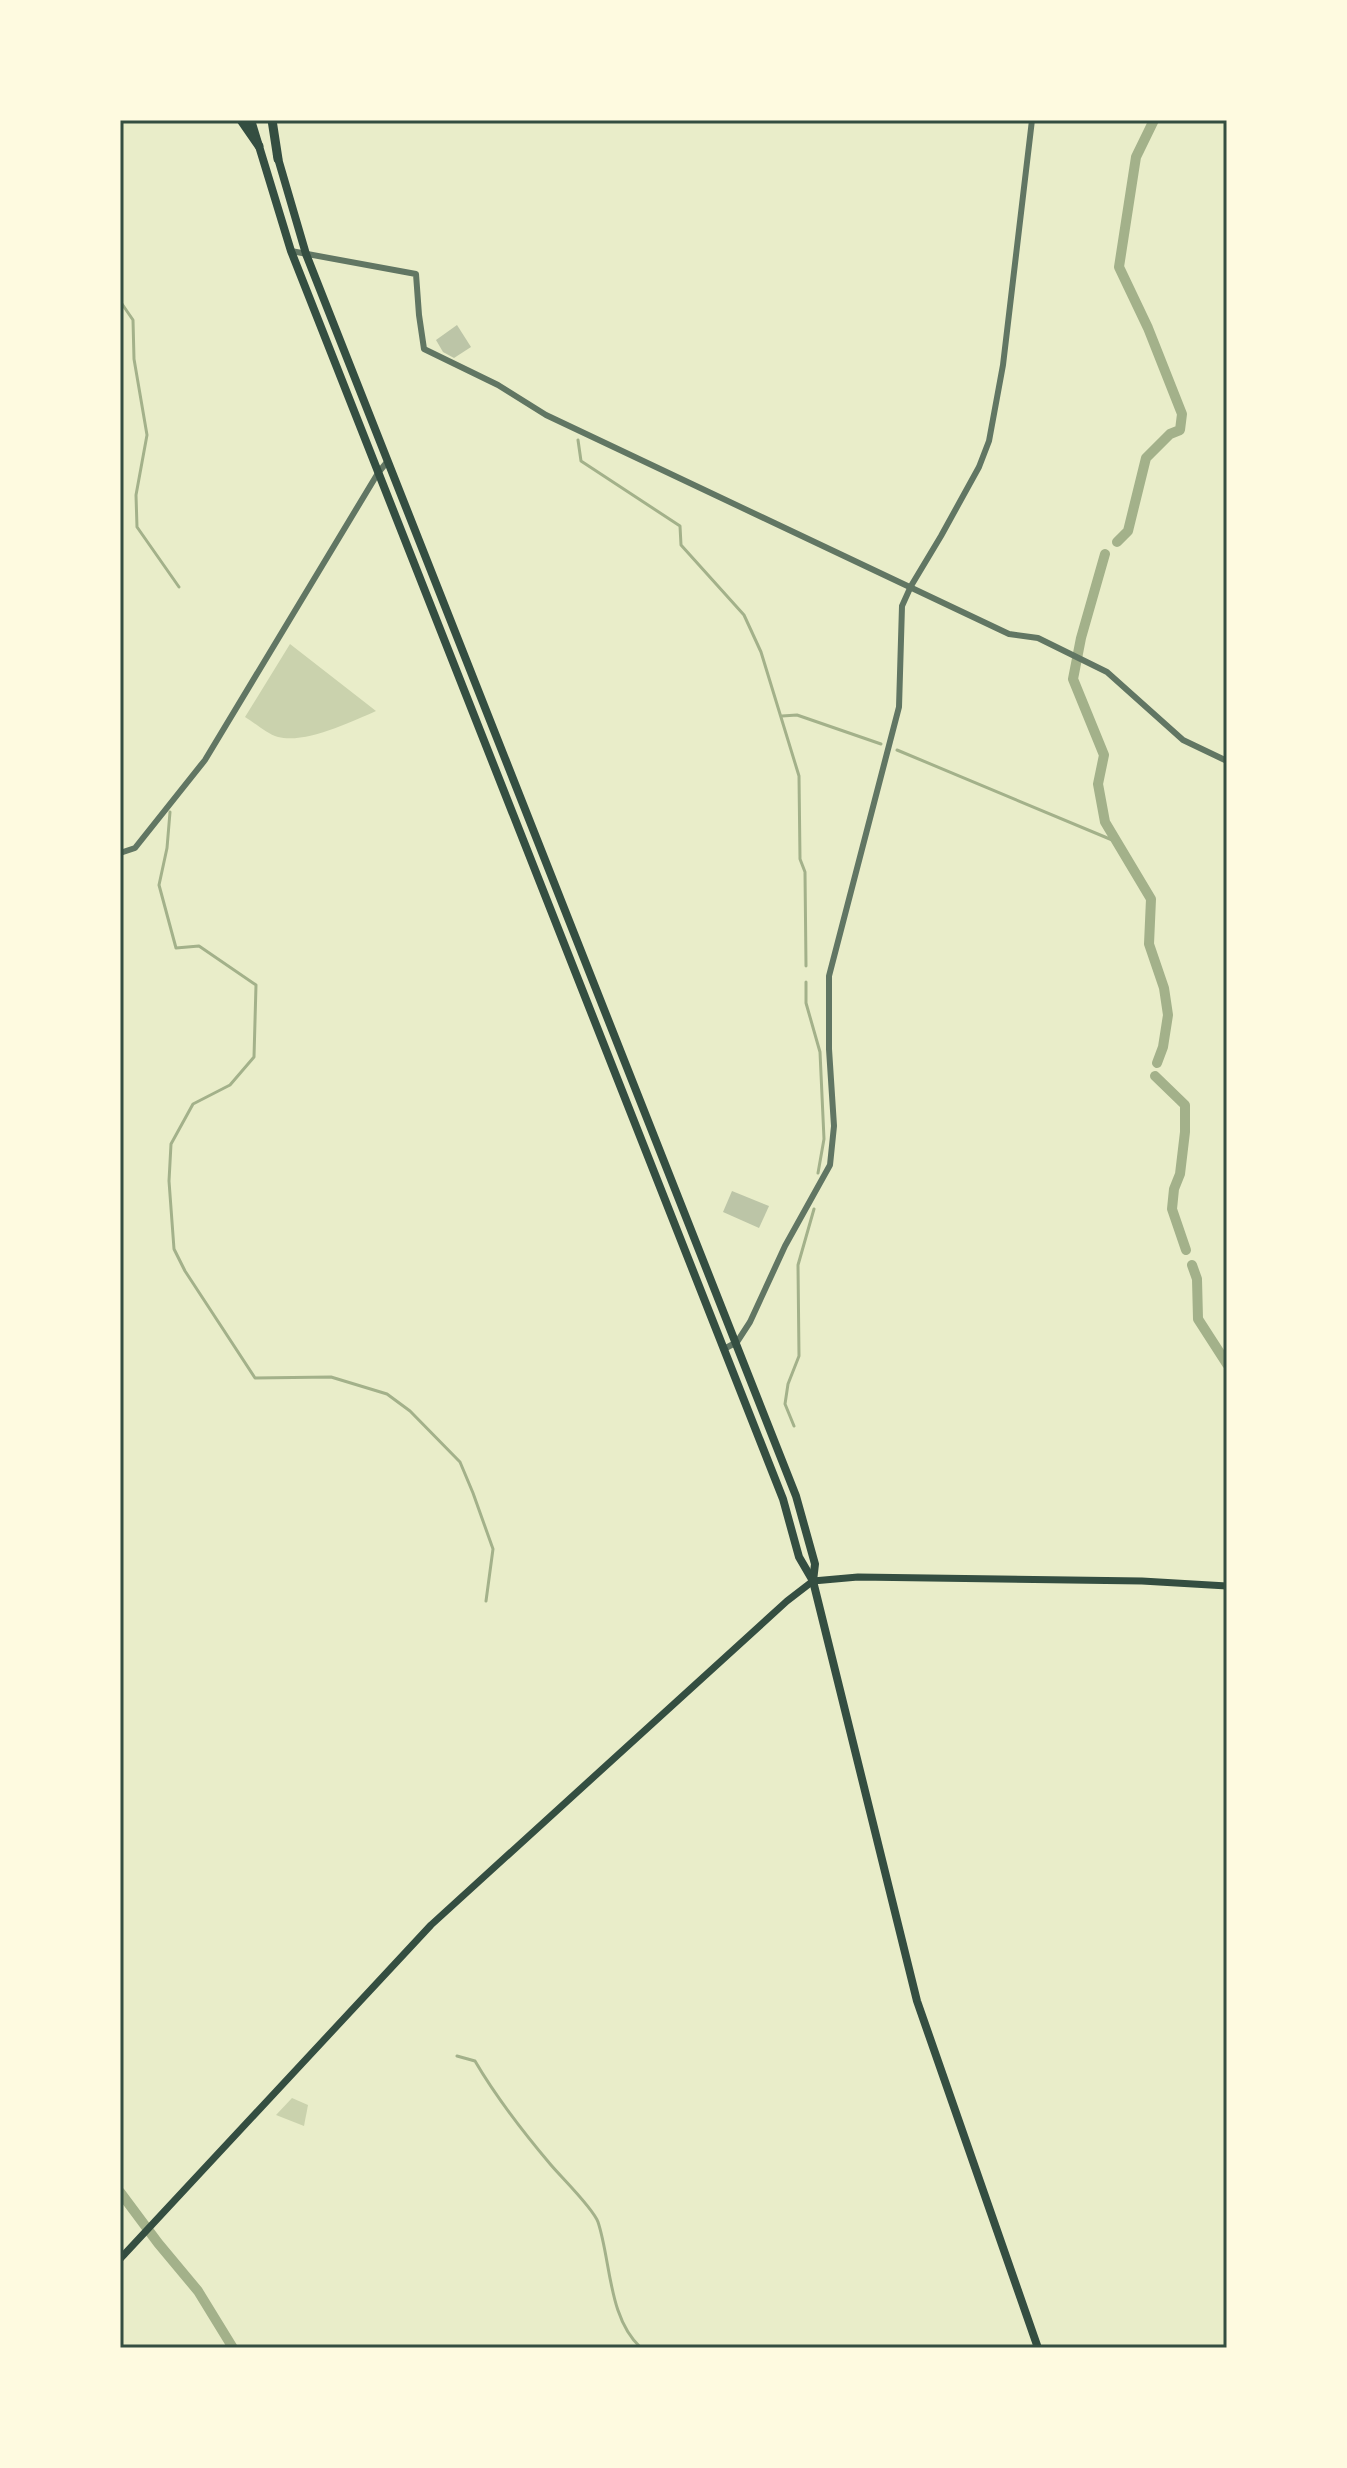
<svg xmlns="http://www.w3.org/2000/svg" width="1347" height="2468" font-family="'Source Sans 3',sans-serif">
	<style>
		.green { fill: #cad2ad }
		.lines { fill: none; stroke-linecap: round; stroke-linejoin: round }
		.stream { stroke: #a3b18a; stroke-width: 3 }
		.canal { stroke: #a3b18a; stroke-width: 10 }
		.building { fill: #bcc5a7 }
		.tertiary { stroke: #617663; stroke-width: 6 }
		.secondary { stroke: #344e41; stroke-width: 7 }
		.primary { stroke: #344e41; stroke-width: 8 }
		.motorway { stroke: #344e41; stroke-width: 9 }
		.neatline { fill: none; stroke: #344e41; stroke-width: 3 }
	</style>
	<rect width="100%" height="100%" fill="#e9edc9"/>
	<g class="green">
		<path d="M290 644 376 711C351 722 305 744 278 737 267 734 255 723 245 717Z"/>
		<path d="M292 2098 308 2105 304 2126 276 2115Z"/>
	</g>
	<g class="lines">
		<g class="stream">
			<path d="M120 301 133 320 134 359 147 435 136 495 137 527 179 587"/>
			<path d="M578 440 581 461 680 526 681 545 744 615 761 652 799 776 800 859 805 872 806 966"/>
			<path d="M782 716 797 715 881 744"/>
			<path d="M897 750 1117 842"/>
			<path d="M170 812 167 848 159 885 176 948 199 946 256 985 254 1057 230 1085 193 1104 171 1144 169 1181 174 1249 185 1271 255 1378 331 1377 387 1394 410 1411 460 1462 473 1493 493 1549 486 1601"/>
			<path d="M806 982V1003L820 1052 824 1139 818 1173"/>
			<path d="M794 1426 785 1404 788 1384 799 1356 798 1265 814 1209"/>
			<path d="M457 2056 475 2061C496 2097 524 2133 551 2165 562 2178 593 2208 598 2222 611 2261 608 2318 641 2348"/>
		</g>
		<g class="canal">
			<path d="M1117 542 1128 531 1146 458 1170 434 1180 430 1182 414 1148 328 1119 267 1136 157 1154 120"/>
			<path d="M1105 554 1081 638 1073 679 1104 755 1098 784 1105 822 1151 899 1149 944 1164 988 1168 1015 1163 1047 1157 1063"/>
			<path d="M1155 1076 1185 1105V1132L1180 1174 1174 1189 1172 1209 1186 1250"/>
			<path d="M1192 1265 1197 1279 1198 1319 1227 1364"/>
			<path d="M120 2192 158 2243 198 2291 233 2348"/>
		</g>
	</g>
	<g class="building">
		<path d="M457 325 471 347 454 358 443 352 436 340Z"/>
		<path d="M732 1191 769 1206 759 1228 723 1212Z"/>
	</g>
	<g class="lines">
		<g class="tertiary">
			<path d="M291 251 416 274 419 315 424 349 498 385 546 415 1009 634 1038 638 1107 672 1183 740 1227 761"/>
			<path d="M120 853 135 848 205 760 378 473 387 462"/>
			<path d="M724 1349 737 1342 750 1322 785 1246 830 1165 834 1126 829 1049V976L899 707 902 606 911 586 941 536 979 467 989 441 1003 365 1032 120"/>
		</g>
		<path class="secondary" d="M120 2259 431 1925 787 1601 813 1581 858 1577 1142 1581 1227 1586"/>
		<g class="primary">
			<path d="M251 120 291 251 783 1499 799 1557 813 1581 917 2001 1038 2348"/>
			<path d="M277 155 306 254 796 1496 815 1564 813 1581"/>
		</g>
		<g class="motorway">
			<path d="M241 120 259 146"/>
			<path d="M272 120 278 159"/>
		</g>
	</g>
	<rect width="1347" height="2468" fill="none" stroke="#fefae0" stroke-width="244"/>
	<rect x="122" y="122" width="1103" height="2224" class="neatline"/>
</svg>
